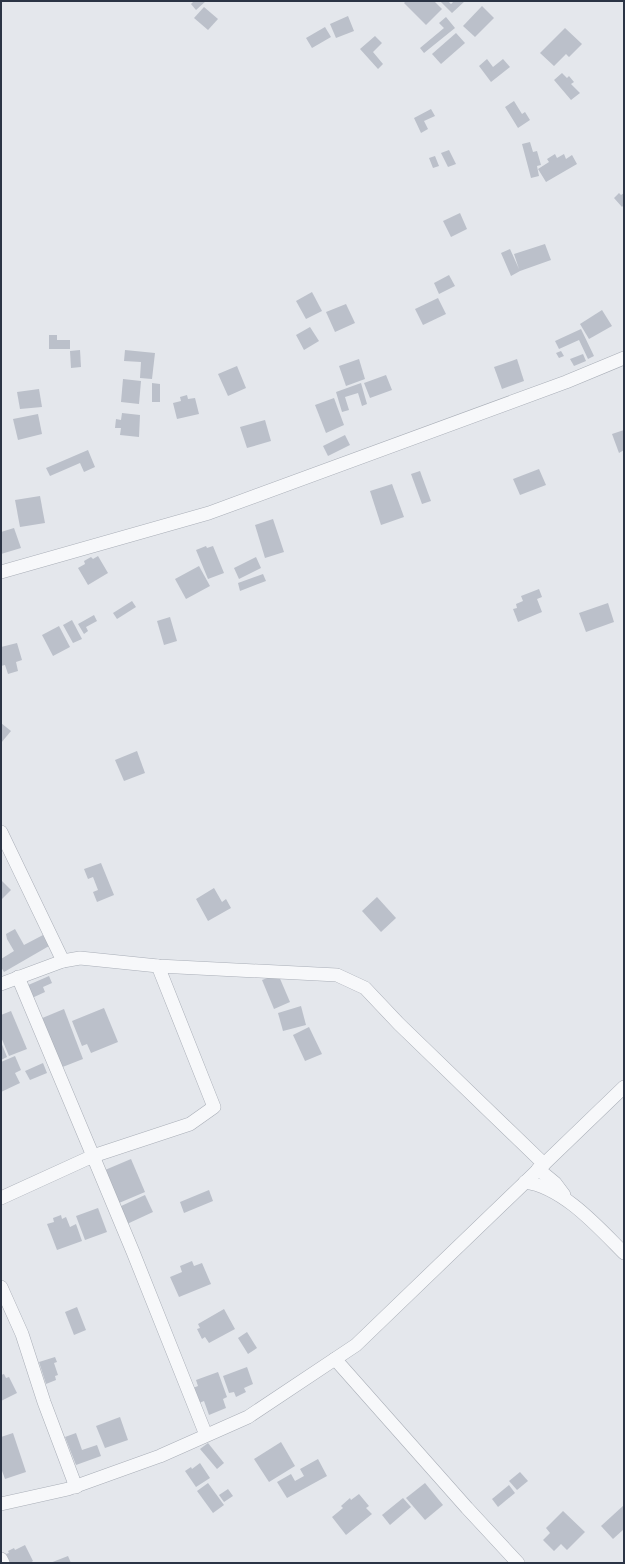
<svg xmlns="http://www.w3.org/2000/svg" width="625" height="1564" font-family="'DM Sans',sans-serif">
	<style>
		.building { fill: #bbc0ca }
		.lines { fill: none; stroke-linecap: round; stroke-linejoin: round }
		.street-casing { stroke: #a9aeb7; stroke-width: 14 }
		.street { stroke: #f7f8fa; stroke-width: 13 }
	</style>
	<rect width="100%" height="100%" fill="#e4e7ec"/>
	<g class="building">
		<path d="M194 1H206L196 10 191 4Z"/>
		<path d="M406 1H434L442 9 426 25 404 3Z"/>
		<path d="M440 1H448L451 4 454 1H465L452 13Z"/>
		<path d="M482 6 494 18 475 37 463 26Z"/>
		<path d="M204 7 218 19 208 30 194 18Z"/>
		<path d="M348 16 354 31 336 38 330 24Z"/>
		<path d="M446 17 455 28 424 53 420 48 444 28 439 23Z"/>
		<path d="M325 27 331 37 312 48 306 38Z"/>
		<path d="M565 28 582 44 569 57 566 54 554 66 540 53Z"/>
		<path d="M456 33 465 43 441 64 432 54Z"/>
		<path d="M375 36 382 43 373 52 383 64 378 69 360 49Z"/>
		<path d="M487 59 493 67 503 59 510 67 491 82 479 66Z"/>
		<path d="M562 73 567 78 569 76 574 82 571 84 580 93 571 100 554 80Z"/>
		<path d="M514 101 522 114 525 112 530 120 518 128 505 107Z"/>
		<path d="M431 109 435 116 424 121 428 129 421 133 414 118Z"/>
		<path d="M530 142 533 152 537 151 541 165 537 166 539 176 531 178 522 144Z"/>
		<path d="M449 150 456 164 448 167 441 153Z"/>
		<path d="M555 154 557 158 564 154 566 159 572 155 577 164 546 182 538 169 549 162 547 159Z"/>
		<path d="M435 156 439 166 433 168 429 158Z"/>
		<path d="M619 193 621 195 624 193V205L622 207 614 198Z"/>
		<path d="M460 213 467 229 451 237 443 221Z"/>
		<path d="M545 244 551 260 520 271 511 276 501 253 510 249 519 269 514 254Z"/>
		<path d="M449 275 455 286 439 294 434 283Z"/>
		<path d="M312 292 322 311 306 319 296 301Z"/>
		<path d="M438 298 446 314 423 325 415 309Z"/>
		<path d="M346 304 355 323 335 332 326 312Z"/>
		<path d="M602 310 612 326 589 339 580 324Z"/>
		<path d="M310 327 319 341 304 350 296 335Z"/>
		<path d="M581 329 594 356 588 359 579 340 559 349 555 341Z"/>
		<path d="M49 335H57V340H70V349H49Z"/>
		<path d="M80 350 81 367 71 368 70 351Z"/>
		<path d="M125 350 155 353 152 379 140 378 141 362 124 361Z"/>
		<path d="M561 351 564 356 559 358 556 353Z"/>
		<path d="M583 354 586 361 574 366 570 359Z"/>
		<path d="M359 359 365 379 346 386 339 366Z"/>
		<path d="M517 359 524 381 502 389 494 367Z"/>
		<path d="M237 366 246 388 228 396 218 374Z"/>
		<path d="M386 375 392 390 370 398 364 383Z"/>
		<path d="M123 379 141 381 139 404 121 402Z"/>
		<path d="M152 383 160 384V402H152Z"/>
		<path d="M361 383 367 404 362 406 358 393 345 397 349 410 342 412 336 392Z"/>
		<path d="M39 389 42 407 20 409 17 392Z"/>
		<path d="M187 395 188 399 195 398 199 414 177 419 173 403 181 401 180 397Z"/>
		<path d="M334 398 344 425 326 433 315 405Z"/>
		<path d="M122 413 140 415 139 437 120 435 121 428H115L116 419 121 420Z"/>
		<path d="M38 414 42 434 18 440 13 419Z"/>
		<path d="M265 420 271 441 247 448 240 427Z"/>
		<path d="M624 430V450L619 453 612 434Z"/>
		<path d="M345 435 350 445 328 456 323 446Z"/>
		<path d="M88 450 95 467 84 472 80 463 50 476 46 468Z"/>
		<path d="M539 469 546 485 520 495 513 479Z"/>
		<path d="M420 471 431 501 422 504 411 474Z"/>
		<path d="M392 484 404 517 381 525 370 491Z"/>
		<path d="M40 496 45 523 20 527 15 500Z"/>
		<path d="M273 519 284 552 265 558 255 525Z"/>
		<path d="M14 528 21 548 1 554V532Z"/>
		<path d="M206 546 207 548 213 546 224 573 208 579 196 550Z"/>
		<path d="M98 556 108 573 88 585 78 568 85 564 84 561 91 557 93 559Z"/>
		<path d="M256 557 261 568 239 579 234 568Z"/>
		<path d="M199 566 210 586 186 599 175 579Z"/>
		<path d="M263 574 266 581 240 591 238 583Z"/>
		<path d="M539 589 542 597 537 599 542 612 518 622 513 609 517 608 516 604 523 601 521 596Z"/>
		<path d="M132 601 136 607 117 619 113 613Z"/>
		<path d="M608 603 614 622 586 632 579 613Z"/>
		<path d="M94 615 97 621 86 627 88 631 84 634 78 624Z"/>
		<path d="M170 617 177 641 164 645 157 621Z"/>
		<path d="M72 620 82 639 73 643 63 625Z"/>
		<path d="M59 626 70 647 53 656 42 635Z"/>
		<path d="M17 643 22 660 16 662 18 671 8 674 5 665 1 666V647Z"/>
		<path d="M1 723 11 731 1 743Z"/>
		<path d="M137 751 145 773 124 781 115 760Z"/>
		<path d="M101 863 114 895 97 902 93 892 98 890 93 877 88 879 84 869Z"/>
		<path d="M1 880 11 890 1 900Z"/>
		<path d="M214 888 222 902 226 899 231 908 208 921 196 899Z"/>
		<path d="M377 897 396 918 381 932 362 911Z"/>
		<path d="M15 929 24 945 43 935 49 946 4 972 1 967V959L14 951 7 939 6 934Z"/>
		<path d="M278 974 290 1002 274 1009 262 980Z"/>
		<path d="M49 976 52 983 43 987 45 992 32 998 26 986Z"/>
		<path d="M301 1006 306 1025 283 1031 278 1013Z"/>
		<path d="M104 1008 118 1042 91 1053 87 1044 82 1046 72 1021Z"/>
		<path d="M64 1009 83 1059 60 1068 40 1019Z"/>
		<path d="M11 1011 27 1049 9 1056 1 1037V1015Z"/>
		<path d="M309 1027 322 1054 305 1061 293 1035Z"/>
		<path d="M1 1042 7 1057 1 1060Z"/>
		<path d="M15 1056 21 1070 15 1073 20 1083 1 1092V1062Z"/>
		<path d="M43 1063 47 1073 30 1080 25 1071Z"/>
		<path d="M131 1159 145 1192 119 1203 105 1170Z"/>
		<path d="M209 1190 213 1201 184 1213 180 1202Z"/>
		<path d="M145 1195 153 1212 127 1224 119 1207Z"/>
		<path d="M98 1208 107 1232 85 1240 76 1216Z"/>
		<path d="M61 1215 62 1219 66 1217 70 1227 76 1224 82 1241 57 1250 47 1224 54 1222 53 1218Z"/>
		<path d="M192 1261 194 1266 202 1263 211 1284 179 1297 170 1277 182 1272 180 1266Z"/>
		<path d="M77 1307 86 1330 74 1335 65 1312Z"/>
		<path d="M224 1309 235 1329 209 1343 205 1337 202 1339 197 1329 200 1328 198 1324Z"/>
		<path d="M247 1332 257 1348 248 1354 238 1338Z"/>
		<path d="M55 1357 57 1362 54 1363 58 1375 55 1376 56 1380 46 1384 39 1362Z"/>
		<path d="M247 1367 253 1384 244 1388 246 1392 236 1397 234 1392 229 1393 223 1376Z"/>
		<path d="M218 1372 227 1397 223 1399 226 1408 209 1415 204 1401 199 1403 193 1388 198 1386 196 1380Z"/>
		<path d="M4 1374 6 1378 9 1377 17 1393 1 1401V1375Z"/>
		<path d="M120 1417 128 1440 105 1448 96 1426Z"/>
		<path d="M13 1433 26 1472 5 1479 1 1468V1437Z"/>
		<path d="M76 1433 82 1450 97 1445 101 1456 76 1465 65 1437Z"/>
		<path d="M281 1442 295 1466 269 1482 254 1459Z"/>
		<path d="M208 1443 224 1463 217 1469 200 1449Z"/>
		<path d="M318 1459 327 1476 287 1498 277 1482 291 1474 295 1481 304 1476 300 1469Z"/>
		<path d="M200 1463 210 1478 196 1487 185 1471 191 1467 192 1469Z"/>
		<path d="M520 1472 528 1481 517 1490 509 1481Z"/>
		<path d="M208 1483 224 1505 213 1513 197 1491Z"/>
		<path d="M425 1483 443 1505 425 1520 406 1498Z"/>
		<path d="M509 1485 515 1493 498 1507 492 1499Z"/>
		<path d="M228 1489 233 1496 224 1502 219 1495Z"/>
		<path d="M359 1494 369 1506 366 1508 372 1514 346 1535 332 1517 343 1508 341 1506 350 1498 351 1500Z"/>
		<path d="M403 1498 411 1507 390 1525 382 1515Z"/>
		<path d="M624 1505V1529L613 1539 601 1526Z"/>
		<path d="M563 1511 585 1532 567 1550 561 1544 554 1551 543 1540 550 1533 546 1528Z"/>
		<path d="M25 1545 33 1561 30 1563H10L6 1554 9 1553 8 1551 14 1548 15 1550Z"/>
		<path d="M68 1556 71 1563H50Z"/>
	</g>
	<g class="lines">
		<defs>
			<g id="street">
				<path d="M1 572 209 513 566 382 624 358"/>
				<path d="M1 832 63 961"/>
				<path d="M18 977 93 1156 190 1124 214 1107 158 966"/>
				<path d="M1 984 63 961 80 958 158 966 337 975 365 988 399 1024 544 1164"/>
				<path d="M538 1169 555 1183 564 1195"/>
				<path d="M525 1182C563 1187 598 1227 624 1253"/>
				<path d="M1 1198 93 1156 133 1252 206 1435"/>
				<path d="M1 1287 22 1334 44 1402 76 1487"/>
				<path d="M335 1359 467 1508 518 1563"/>
				<path d="M1 1504 68 1489 160 1456 248 1417 356 1345 624 1087"/>
				<path d="M1 1559 3 1563"/>
			</g>
		</defs>
		<use href="#street" class="street-casing"/>
		<use href="#street" class="street"/>
	</g>
	<rect width="625" height="1564" fill="none" stroke="#2b3445" stroke-width="4"/>
</svg>
